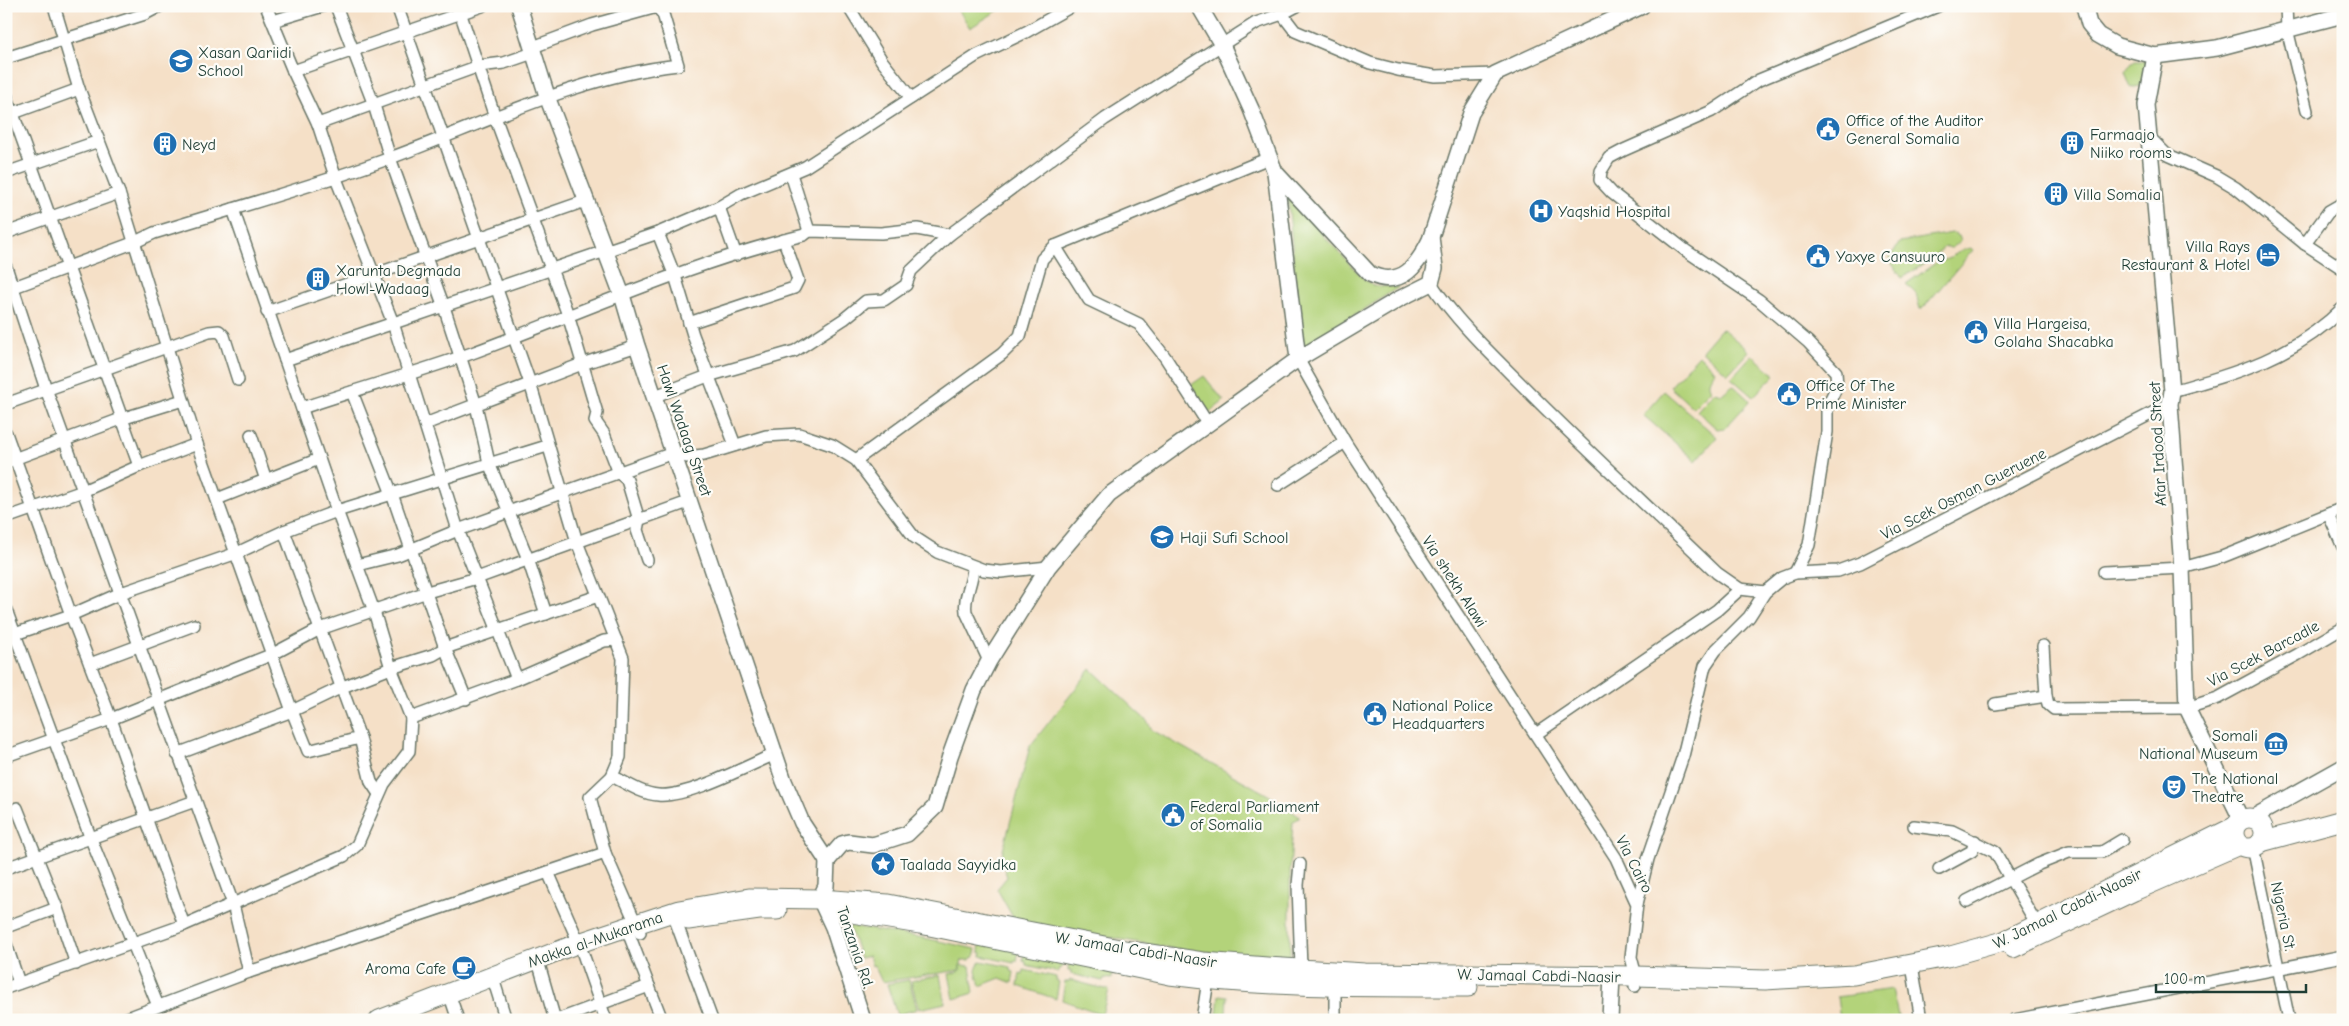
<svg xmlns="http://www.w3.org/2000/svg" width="2349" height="1026" font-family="'Comic Neue',sans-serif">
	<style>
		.green { fill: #b3d37a; stroke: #698857 }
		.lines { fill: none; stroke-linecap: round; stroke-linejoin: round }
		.minor-casing { stroke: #6a7667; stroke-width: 14 }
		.tertiary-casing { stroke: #6a7667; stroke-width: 18 }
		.trunk-casing { stroke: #6a7667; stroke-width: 21 }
		.minor { stroke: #fff; stroke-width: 11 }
		.tertiary { stroke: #fff; stroke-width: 15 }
		.trunk { stroke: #fff; stroke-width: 19 }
		.labels { text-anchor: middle; stroke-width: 4.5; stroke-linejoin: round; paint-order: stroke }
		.poi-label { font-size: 16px; fill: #1f3d34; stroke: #fdfcf7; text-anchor: start }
		.street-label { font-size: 16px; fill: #1f3d34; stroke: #fdfcf7 }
	</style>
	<rect width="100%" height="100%" fill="#fdfcf7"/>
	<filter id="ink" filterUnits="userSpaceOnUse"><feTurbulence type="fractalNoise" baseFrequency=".02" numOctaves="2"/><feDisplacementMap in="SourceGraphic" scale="10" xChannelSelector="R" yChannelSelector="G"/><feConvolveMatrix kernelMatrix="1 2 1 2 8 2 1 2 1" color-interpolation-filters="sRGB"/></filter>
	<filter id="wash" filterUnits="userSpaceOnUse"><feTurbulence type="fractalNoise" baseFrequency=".0096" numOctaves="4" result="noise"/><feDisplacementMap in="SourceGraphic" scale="20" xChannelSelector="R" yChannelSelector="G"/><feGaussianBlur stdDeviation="1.12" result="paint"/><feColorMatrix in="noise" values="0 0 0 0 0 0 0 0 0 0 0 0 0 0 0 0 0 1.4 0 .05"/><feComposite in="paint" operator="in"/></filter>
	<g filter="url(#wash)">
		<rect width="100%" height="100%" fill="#f5e0c7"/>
		<g class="green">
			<path d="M956 6H1005L970 28Z"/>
			<path d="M2135 61H2148V84L2131 88 2125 73 2131 64Z"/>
			<path d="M1287 188 1322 234 1363 278 1374 286 1399 287 1304 348 1296 289Z"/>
			<path d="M1952 233 1959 236 1961 241 1952 248 1944 247 1935 257 1902 278 1892 264 1890 257 1900 242Z"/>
			<path d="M1971 248 1973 250 1924 307 1920 309 1916 294 1906 284 1937 262 1951 258 1957 252Z"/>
			<path d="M1721 329 1724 330 1749 351 1728 374 1702 351Z"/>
			<path d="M1699 355 1715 371C1711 377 1706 382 1711 390L1693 408 1670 387Z"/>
			<path d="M1752 355 1775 375 1753 397 1731 378Z"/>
			<path d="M1204 376 1224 401 1209 413 1191 385Z"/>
			<path d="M1733 385 1750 401 1725 428 1717 429 1697 411 1714 392 1722 394Z"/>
			<path d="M1664 391 1717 437 1696 461 1643 415Z"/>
			<path d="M1091 669 1148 722 1152 730 1270 796 1300 817 1293 822 1290 871V960L1170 948 1015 921 997 889 1007 877 1001 858 1030 746Z"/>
			<path d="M849 926 924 938 976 949 974 957 971 958 970 960H962L959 970 882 982 874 965 872 966 869 956 860 958Z"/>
			<path d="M980 941 1019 949 1017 961 1014 960V963L981 956 982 953 979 952Z"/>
			<path d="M1024 950 1064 958 1062 968H1059L1058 972 1026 965V962L1023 961Z"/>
			<path d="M1069 959 1113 969 1111 979 1104 978 1103 981 1071 974V971H1068Z"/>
			<path d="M980 961 1011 967V971L1014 972 1012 983 1000 978 980 986 976 970Z"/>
			<path d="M960 965 970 966 974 993 954 999 949 974 960 971Z"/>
			<path d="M1024 970 1056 977V980L1059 982 1056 999 1018 986 1020 973 1023 974Z"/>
			<path d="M940 975 945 1003 919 1009 911 981Z"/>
			<path d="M909 980 917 1009 897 1015 887 984Z"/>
			<path d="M1070 980 1109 990 1102 1014 1062 1000 1065 982H1069Z"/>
			<path d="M1892 989 1899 1020H1840L1837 997Z"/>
			<path d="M1219 995 1227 996 1226 1015 1217 1014Z"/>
		</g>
	</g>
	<g filter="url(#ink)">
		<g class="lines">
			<defs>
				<g id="minor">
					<path d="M54 6 79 89 119 193 197 444"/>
					<path d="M266 6 293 71 318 124 335 176 393 323 458 530 517 679"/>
					<path d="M336 6 374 105 390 158 444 307 476 405 489 463 528 559 546 614"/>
					<path d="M397 6 530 383 577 542 623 658 620 757 612 776 590 797 605 853 640 933"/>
					<path d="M458 6 495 117 568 315 597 413 595 421 604 434 619 473 627 480 639 520 637 530 647 560"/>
					<path d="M848 6 882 61 911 98"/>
					<path d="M2286 6 2287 29 2307 111"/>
					<path d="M1282 14 1295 31 1370 63 1398 70 1435 76 1495 74"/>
					<path d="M273 21 323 6"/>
					<path d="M6 58 145 14 160 6"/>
					<path d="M293 71 482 6"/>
					<path d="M6 94 139 466"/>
					<path d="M8 115 79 89"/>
					<path d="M2149 137 2166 154 2216 176 2236 188 2305 244 2343 269"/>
					<path d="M6 173 99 141"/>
					<path d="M791 174 809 231"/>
					<path d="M719 207 736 255"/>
					<path d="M6 233 119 193"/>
					<path d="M658 233 676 279 693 335 735 445"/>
					<path d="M2305 244 2329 211 2343 203"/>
					<path d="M1055 246 1089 300 1139 324 1165 357 1208 424"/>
					<path d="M6 267 46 389 233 904 249 972"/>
					<path d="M1431 283C1456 321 1490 353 1522 385 1585 449 1652 510 1717 573L1740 589 1765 592"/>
					<path d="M6 290 133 243 154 233C234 208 315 186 393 157 485 123 580 76 678 65L663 14 657 7 592 25 533 47 530 54 504 63 479 66 318 124"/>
					<path d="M267 312 588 200"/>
					<path d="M689 323 794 288 798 280 784 240"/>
					<path d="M1298 359 1345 442 1616 858 1637 904 1631 957 1636 976 1635 986"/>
					<path d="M285 360 658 233 719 207 741 194 805 167 976 56 1026 32 1072 6"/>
					<path d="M2172 391C2237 373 2294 357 2343 308"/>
					<path d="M352 392 392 494 445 648 466 699"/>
					<path d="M655 396 708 376 795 351 844 319 866 301 884 300 906 285 911 271 949 235 1105 119 1256 23 1282 14 1297 6"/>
					<path d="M6 404 209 332 219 331 224 336 238 380"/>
					<path d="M302 408C358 389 416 373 472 353 581 313 691 262 804 235L809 231 881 233 917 229 949 235"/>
					<path d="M425 424 582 364 637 346"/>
					<path d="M6 433 71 615 111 719 184 925"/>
					<path d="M251 435 266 480"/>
					<path d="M856 460 1002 354 1020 336 1042 259 1055 246 1269 158"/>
					<path d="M6 462 121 419 183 400"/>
					<path d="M1278 485 1345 442"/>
					<path d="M217 499 319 459"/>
					<path d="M2329 515 2343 547"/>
					<path d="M6 518 83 491 139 466 197 444 292 711 308 751 360 738"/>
					<path d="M284 531 360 738 371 782 379 794"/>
					<path d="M357 565 398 555 458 530 673 453 687 457 704 455 766 436 799 434 832 445 856 460 914 537 937 552 984 570 1001 572 1048 567"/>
					<path d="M973 567C973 583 963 597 966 612L989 661"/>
					<path d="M2104 572 2182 568 2222 557 2343 508"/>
					<path d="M1795 573 1809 545 1827 432V407L1837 386 1836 372 1808 342 1759 300 1685 250 1612 193 1600 180 1601 171 1609 158 1624 150 1712 111 1759 80 1938 6"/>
					<path d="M6 610 91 839 158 1006"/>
					<path d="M6 637 71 615 121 593 237 553 284 531 337 511 547 446"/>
					<path d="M2043 646 2046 696 2048 704 2054 709 2187 708 2218 698 2297 655 2343 628"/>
					<path d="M90 664 194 625"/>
					<path d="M1995 704 2046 696"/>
					<path d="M411 718 517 679 604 641 616 640"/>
					<path d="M1536 734 1717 610 1740 589"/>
					<path d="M177 754 292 711 340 688 391 668 433 655 445 648 598 596"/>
					<path d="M6 756 111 719 273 654 320 629 427 592 477 578 691 501"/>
					<path d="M612 776C626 783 642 794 658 795 687 798 747 766 775 754"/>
					<path d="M17 808 57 908 76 964"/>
					<path d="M1914 826 1952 831 1995 852 2036 923"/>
					<path d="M2253 847 2289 1020"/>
					<path d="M1300 864 1298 885 1301 968"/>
					<path d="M6 868 195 801"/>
					<path d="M1939 869 1972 851 1975 841"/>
					<path d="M548 872 579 943"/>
					<path d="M1967 901 2039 864 2069 852H2102L2122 840"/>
					<path d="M1637 904 1648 859 1683 756 1705 666 1716 650 1749 617 1765 592 1782 578 1795 573 1838 571 1860 563 2170 404"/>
					<path d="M676 922 712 1020"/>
					<path d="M6 927 57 908"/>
					<path d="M630 937 662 1020"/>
					<path d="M6 944 19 983"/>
					<path d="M583 954 606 1020"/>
					<path d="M1912 965 1921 1020"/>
					<path d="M540 968 555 1020"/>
					<path d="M495 985 506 1020"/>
					<path d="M1335 986V1020"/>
					<path d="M6 988 184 925 344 856 357 845 384 784 409 751 411 718 391 668 374 611 337 511 233 209"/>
					<path d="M452 1002 458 1020"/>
					<path d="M122 1020 249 972 605 853"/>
					<path d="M557 1020 649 986"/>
					<path d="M1202 1020 1208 980"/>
					<path d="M2014 1020 2343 956"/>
				</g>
				<g id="tertiary">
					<path d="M519 6 548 99 622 295 637 346 784 781 802 823 827 861"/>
					<path d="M1199 6 1222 45 1251 109 1275 172 1298 359"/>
					<path d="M2084 6 2089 24 2098 35 2117 46 2155 56 2217 48 2343 15"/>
					<path d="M2155 56 2146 105 2172 391 2170 404 2182 568 2187 708 2241 819"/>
					<path d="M1275 172 1370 274C1402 289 1418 265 1431 238"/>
					<path d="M2252 818 2343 767"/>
					<path d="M827 861 842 844 849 842 873 845 907 834 935 807 950 756 974 690 989 661 1048 567 1109 495 1298 359 1399 299 1431 283 1435 268 1431 237 1471 113 1495 74 1642 6"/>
					<path d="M827 861 826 886 820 899 833 927 863 1020"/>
					<path d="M1610 1020 1612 975"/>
				</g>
				<g id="trunk">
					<circle cx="2249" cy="833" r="15"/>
					<path d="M2261 842 2343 820"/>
					<path d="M840 911 920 924 1170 975C1269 988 1369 987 1468 987"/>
					<path d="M688 920 759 910H777"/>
					<path d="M2013 948 2134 891 2239 845"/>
					<path d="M379 1020 579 943 636 924 679 910 749 898 820 899 888 904 1130 951 1203 962 1267 967 1365 973 1636 976 1765 980 1854 975 1947 957 2004 941 2234 827"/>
				</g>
			</defs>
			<use href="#minor" class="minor-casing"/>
			<use href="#tertiary" class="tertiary-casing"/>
			<use href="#trunk" class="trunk-casing"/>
			<use href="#minor" class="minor"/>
			<use href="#tertiary" class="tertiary"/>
			<use href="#trunk" class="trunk"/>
		</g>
	</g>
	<defs>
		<symbol id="school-disc" viewBox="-11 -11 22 22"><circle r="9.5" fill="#1f6fb2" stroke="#fdfcf7"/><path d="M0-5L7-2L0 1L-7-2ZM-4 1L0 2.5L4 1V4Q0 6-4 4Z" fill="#fff"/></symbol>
		<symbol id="civic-disc" viewBox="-11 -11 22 22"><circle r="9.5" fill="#1f6fb2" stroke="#fdfcf7"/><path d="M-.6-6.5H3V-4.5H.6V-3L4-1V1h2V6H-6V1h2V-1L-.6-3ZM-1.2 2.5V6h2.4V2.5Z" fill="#fff"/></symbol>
		<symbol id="building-disc" viewBox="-11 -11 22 22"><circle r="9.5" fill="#1f6fb2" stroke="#fdfcf7"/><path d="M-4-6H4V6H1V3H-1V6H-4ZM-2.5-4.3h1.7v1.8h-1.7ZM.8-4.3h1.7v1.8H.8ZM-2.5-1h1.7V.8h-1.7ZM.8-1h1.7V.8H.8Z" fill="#fff"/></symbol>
		<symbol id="hospital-disc" viewBox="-11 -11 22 22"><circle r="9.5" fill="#1f6fb2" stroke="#fdfcf7"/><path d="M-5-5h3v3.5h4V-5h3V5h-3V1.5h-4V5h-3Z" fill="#fff"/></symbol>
		<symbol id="hotel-disc" viewBox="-11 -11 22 22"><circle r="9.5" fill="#1f6fb2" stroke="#fdfcf7"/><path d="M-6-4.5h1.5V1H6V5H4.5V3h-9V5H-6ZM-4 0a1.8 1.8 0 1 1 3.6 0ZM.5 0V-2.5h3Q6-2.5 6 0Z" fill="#fff"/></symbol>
		<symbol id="museum-disc" viewBox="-11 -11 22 22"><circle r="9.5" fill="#1f6fb2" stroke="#fdfcf7"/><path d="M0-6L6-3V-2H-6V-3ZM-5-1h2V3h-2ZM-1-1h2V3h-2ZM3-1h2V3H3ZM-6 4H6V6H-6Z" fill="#fff"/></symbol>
		<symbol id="theatre-disc" viewBox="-11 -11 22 22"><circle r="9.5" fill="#1f6fb2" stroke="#fdfcf7"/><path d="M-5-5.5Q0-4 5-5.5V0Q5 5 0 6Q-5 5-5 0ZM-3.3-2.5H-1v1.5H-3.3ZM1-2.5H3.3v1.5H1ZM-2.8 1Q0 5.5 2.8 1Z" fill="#fff"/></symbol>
		<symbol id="sight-disc" viewBox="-11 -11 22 22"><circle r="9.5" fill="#1f6fb2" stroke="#fdfcf7"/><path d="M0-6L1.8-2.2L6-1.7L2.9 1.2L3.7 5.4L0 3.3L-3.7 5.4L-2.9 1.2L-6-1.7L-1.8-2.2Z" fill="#fff"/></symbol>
		<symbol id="cafe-disc" viewBox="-11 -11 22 22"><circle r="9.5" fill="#1f6fb2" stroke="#fdfcf7"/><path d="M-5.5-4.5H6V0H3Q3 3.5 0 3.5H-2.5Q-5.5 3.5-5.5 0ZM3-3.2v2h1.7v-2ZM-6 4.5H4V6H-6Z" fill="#fff"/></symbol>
	</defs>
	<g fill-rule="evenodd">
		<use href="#school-disc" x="167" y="47" width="28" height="28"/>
		<use href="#civic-disc" x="1814" y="115" width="28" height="28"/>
		<use href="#building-disc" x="2058" y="129" width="28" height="28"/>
		<use href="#building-disc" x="151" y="130" width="28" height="28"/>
		<use href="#building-disc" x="2042" y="180" width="28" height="28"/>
		<use href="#hospital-disc" x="1527" y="197" width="28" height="28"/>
		<use href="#hotel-disc" x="2254" y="241" width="28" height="28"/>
		<use href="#civic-disc" x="1804" y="242" width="28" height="28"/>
		<use href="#building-disc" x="304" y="265" width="28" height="28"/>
		<use href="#civic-disc" x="1962" y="318" width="28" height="28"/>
		<use href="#civic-disc" x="1775" y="380" width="28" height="28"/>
		<use href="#school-disc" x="1148" y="523" width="28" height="28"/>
		<use href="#civic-disc" x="1361" y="700" width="28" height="28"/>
		<use href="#museum-disc" x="2262" y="730" width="28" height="28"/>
		<use href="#theatre-disc" x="2160" y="773" width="28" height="28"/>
		<use href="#civic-disc" x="1159" y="801" width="28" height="28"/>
		<use href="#sight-disc" x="869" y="850" width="28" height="28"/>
		<use href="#cafe-disc" x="450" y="954" width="28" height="28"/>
	</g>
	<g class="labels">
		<g class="poi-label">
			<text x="198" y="58">Xasan Qariidi<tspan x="198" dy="18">School</tspan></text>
			<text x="1846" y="126">Office of the Auditor<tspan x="1846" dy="18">General Somalia</tspan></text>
			<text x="2090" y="140">Farmaajo<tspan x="2090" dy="18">Niiko rooms</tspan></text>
			<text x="182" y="150">Neyd</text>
			<text x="2074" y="200">Villa Somalia</text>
			<text x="1558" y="217">Yaqshid Hospital</text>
			<text x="2250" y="252" text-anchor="end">Villa Rays<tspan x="2250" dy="18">Restaurant &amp; Hotel</tspan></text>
			<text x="1836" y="262">Yaxye Cansuuro</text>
			<text x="336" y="276">Xarunta Degmada<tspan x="336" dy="18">Howl-Wadaag</tspan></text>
			<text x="1994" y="329">Villa Hargeisa,<tspan x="1994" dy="18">Golaha Shacabka</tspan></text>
			<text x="1806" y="391">Office Of The<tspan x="1806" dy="18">Prime Minister</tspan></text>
			<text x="1180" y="543">Haji Sufi School</text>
			<text x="1392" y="711">National Police<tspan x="1392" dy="18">Headquarters</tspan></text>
			<text x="2258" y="741" text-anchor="end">Somali<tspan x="2258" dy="18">National Museum</tspan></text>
			<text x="2192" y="784">The National<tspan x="2192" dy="18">Theatre</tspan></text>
			<text x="1190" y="812">Federal Parliament<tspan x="1190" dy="18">of Somalia</tspan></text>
			<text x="900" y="870">Taalada Sayyidka</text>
			<text x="446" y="974" text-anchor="end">Aroma Cafe</text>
		</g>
		<g class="street-label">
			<text transform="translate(685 430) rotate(71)" y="6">Hawl Wadaag Street</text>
			<text transform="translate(2157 444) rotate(-93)" y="6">Afar Irdood Street</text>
			<text transform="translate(1963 493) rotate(-27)" y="6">Via Scek Osman Gueruene</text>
			<text transform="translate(1455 581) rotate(57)" y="6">Via shekh Alawi</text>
			<text transform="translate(2263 653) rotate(-28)" y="6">Via Scek Barcadle</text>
			<text transform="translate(1635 864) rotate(63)" y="6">Via Cairo</text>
			<text transform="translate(2067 908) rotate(-26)" y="6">W. Jamaal Cabdi-Naasir</text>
			<text transform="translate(2284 916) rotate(78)" y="6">Nigeria St.</text>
			<text transform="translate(595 939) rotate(-19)" y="6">Makka al-Mukarama</text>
			<text transform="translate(856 947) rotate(71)" y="6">Tanzania Rd.</text>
			<text transform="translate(1136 949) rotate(9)" y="6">W. Jamaal Cabdi-Naasir</text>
			<text transform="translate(1539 975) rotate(1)" y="6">W. Jamaal Cabdi-Naasir</text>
		</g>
	</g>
	<rect width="2349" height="1026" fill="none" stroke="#fdfcf7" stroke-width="25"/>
	<path d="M2156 984v8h150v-8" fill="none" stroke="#1f3d34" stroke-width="2.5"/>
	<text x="2164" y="984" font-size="15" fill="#1f3d34" stroke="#fdfcf7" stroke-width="4" paint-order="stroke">100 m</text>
</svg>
